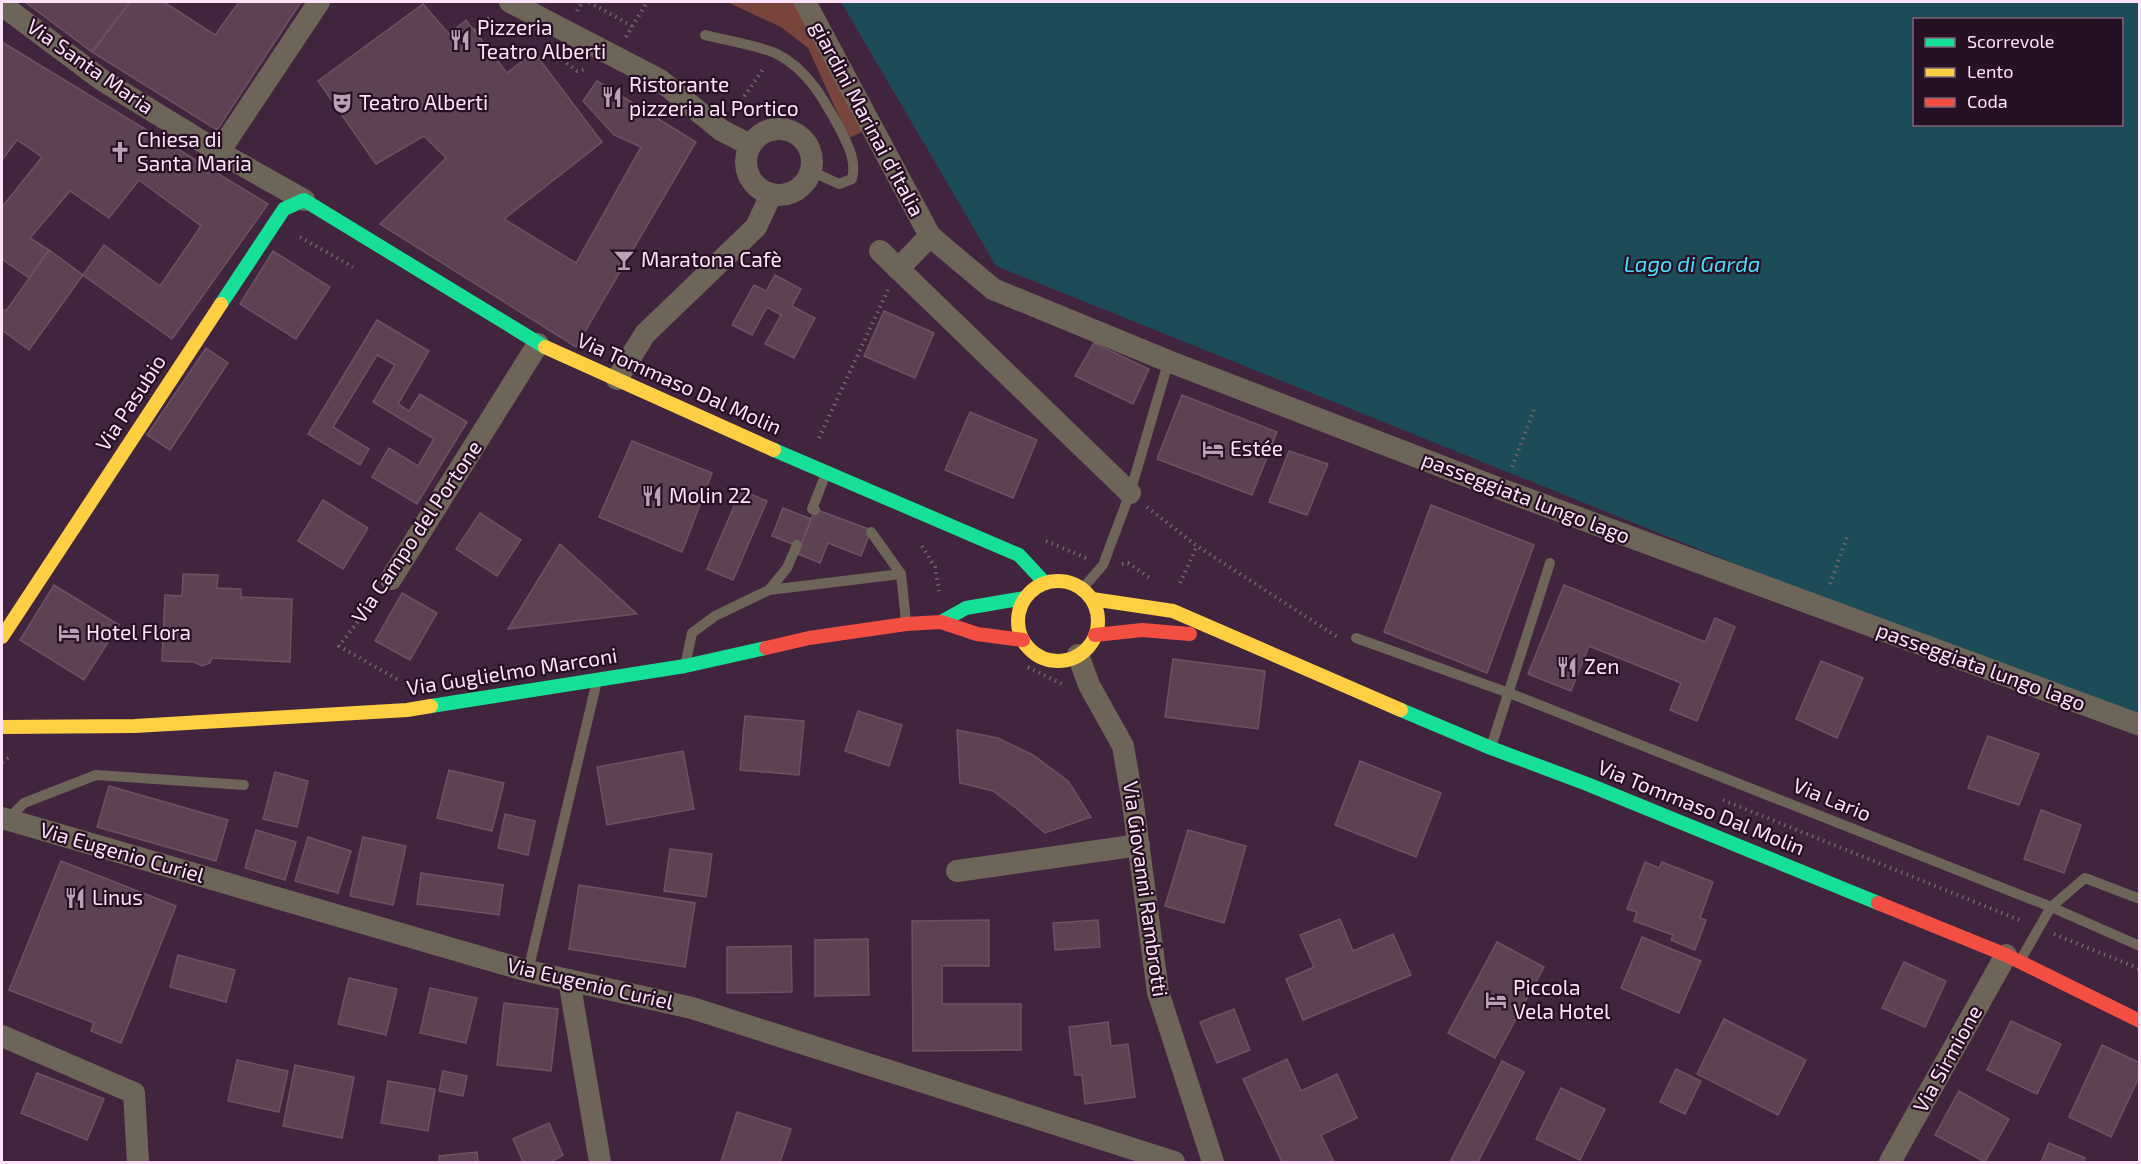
<svg xmlns="http://www.w3.org/2000/svg" width="2141" height="1164" font-family="'Exo 2',sans-serif">
	<style>
		.green { fill: #78443c }
		.water { fill: #1c4c58; fill-rule: evenodd }
		.building { fill: #5c4253; stroke: #6c5263; stroke-width: 1.5 }
		.lines { fill: none; stroke-linecap: round; stroke-linejoin: round }
		.path { stroke: #716665; stroke-width: 4; stroke-dasharray: 1.5 4.5; stroke-linecap: butt }
		.lane { stroke: #6e6559; stroke-width: 10 }
		.street { stroke: #6e6559; stroke-width: 22 }
		.fast { stroke: #16e098; stroke-width: 14 }
		.slow { stroke: #ffcf43; stroke-width: 14 }
		.jam { stroke: #f24e42; stroke-width: 14 }
		.labels { text-anchor: middle; stroke-width: 4.5; stroke-linejoin: round; paint-order: stroke }
		.poi-label { font-size: 21px; fill: #fee3f8; stroke: #261023; text-anchor: start }
		.street-label { font-size: 21px; fill: #fee3f8; stroke: #261023 }
		.water-label { font-size: 22px; font-style: italic; fill: #47defb; stroke: #261023 }
	</style>
	<rect width="100%" height="100%" fill="#41253e"/>
	<path class="green" d="M727 2H800L868 129 849 138 808 48 781 27Z"/>
	<path class="water" d="M841 2H2139V721L1987 665 996 266ZM1914 20H2122V124H1914Z"/>
	<g class="building">
		<path d="M25 2H130L92 52Z"/>
		<path d="M130 2H164L215 35 239 2H301L217 130 92 52Z"/>
		<path d="M423 4 449 34 466 20 507 73 534 52 602 142 504 219 576 263 641 147 614 135 583 101 597 81 696 142 576 347 380 224 446 158 424 136 376 164 318 81Z"/>
		<path d="M2 42 268 204 172 339 83 275 104 245 160 286 201 226 139 180 109 218 70 191 30 238 49 250 29 278 2 259V207L42 157 17 140 2 160Z"/>
		<path d="M49 250 83 275 29 350 2 330V308L6 311Z"/>
		<path d="M273 251 330 287 296 339 240 304Z"/>
		<path d="M775 275 801 289 792 306 815 318 794 358 765 344 781 315 767 307 752 335 732 325 754 285 766 291Z"/>
		<path d="M884 311 934 333 915 378 864 356Z"/>
		<path d="M377 320 429 351 398 404 409 411 420 394 467 422 417 504 372 477 389 448 418 466 434 439 373 402 395 365 377 355 333 427 369 449 360 465 308 434Z"/>
		<path d="M1094 343 1149 369 1133 404 1075 376Z"/>
		<path d="M206 348 228 363 170 450 147 435Z"/>
		<path d="M1182 395 1277 432 1252 495 1157 459Z"/>
		<path d="M970 412 1037 440 1013 498 945 470Z"/>
		<path d="M632 441 712 473 682 552 599 517Z"/>
		<path d="M1289 451 1328 464 1307 515 1269 502Z"/>
		<path d="M741 490 767 501 733 580 707 569Z"/>
		<path d="M323 500 368 528 343 569 298 541Z"/>
		<path d="M1431 505 1534 545 1487 673 1384 632Z"/>
		<path d="M783 508 811 519 800 547 772 536Z"/>
		<path d="M815 509 871 530 861 556 828 543 820 563 798 554Z"/>
		<path d="M480 513 521 540 497 576 456 549Z"/>
		<path d="M560 544 637 614 508 629Z"/>
		<path d="M183 574 218 575 217 588 241 589V597L292 599 290 662 212 658 210 663 202 666 194 662 162 661 165 595 182 596Z"/>
		<path d="M54 585 119 625 84 680 20 640Z"/>
		<path d="M1564 585 1705 642 1715 618 1735 627 1697 721 1670 710 1681 683 1589 646 1571 691 1528 674Z"/>
		<path d="M402 593 437 613 410 660 375 641Z"/>
		<path d="M1173 659 1265 671 1258 729 1165 717Z"/>
		<path d="M1821 661 1863 678 1837 738 1796 719Z"/>
		<path d="M858 711 902 725 889 766 845 751Z"/>
		<path d="M745 716 804 721 799 775 740 770Z"/>
		<path d="M957 730 998 738 1033 755 1068 781 1091 817 1045 833 1016 808 993 791 960 783Z"/>
		<path d="M1988 736 2039 754 2019 805 1968 788Z"/>
		<path d="M683 751 694 809 607 825 597 767Z"/>
		<path d="M1360 761 1441 793 1416 857 1335 825Z"/>
		<path d="M449 770 504 783 492 831 437 818Z"/>
		<path d="M275 772 308 781 297 827 263 819Z"/>
		<path d="M109 786 228 820 216 861 97 827Z"/>
		<path d="M2041 810 2081 825 2064 873 2024 859Z"/>
		<path d="M505 814 535 821 528 855 498 848Z"/>
		<path d="M256 830 296 842 285 880 245 868Z"/>
		<path d="M1188 830 1246 846 1224 923 1165 906Z"/>
		<path d="M308 837 351 851 338 893 295 881Z"/>
		<path d="M363 837 406 846 393 905 350 896Z"/>
		<path d="M670 849 712 854 706 897 664 891Z"/>
		<path d="M61 861 176 906 121 1043 91 1031 94 1023 9 990Z"/>
		<path d="M1645 862 1659 868 1662 862 1713 882 1700 918 1706 920 1695 950 1671 940 1673 935 1634 921 1637 912 1627 909Z"/>
		<path d="M421 873 503 885 499 915 417 904Z"/>
		<path d="M579 885 695 903 685 967 569 949Z"/>
		<path d="M1340 919 1353 951 1393 934 1411 975 1303 1020 1286 979 1314 967 1300 935Z"/>
		<path d="M989 920V966H942V1004H1021V1050L913 1051 912 921Z"/>
		<path d="M1098 920 1100 947 1055 950 1053 923Z"/>
		<path d="M1642 937 1701 961 1679 1013 1621 988Z"/>
		<path d="M868 939 869 995 815 996V940Z"/>
		<path d="M1497 942 1544 967 1495 1058 1448 1033Z"/>
		<path d="M791 946 792 992 727 993V947Z"/>
		<path d="M178 955 235 970 226 1002 170 987Z"/>
		<path d="M1904 962 1946 981 1925 1027 1882 1008Z"/>
		<path d="M349 978 397 989 386 1035 338 1024Z"/>
		<path d="M430 988 477 998 466 1043 420 1033Z"/>
		<path d="M504 1003 558 1009 551 1071 497 1065Z"/>
		<path d="M1234 1009 1250 1050 1217 1063 1200 1022Z"/>
		<path d="M1724 1019 1806 1060 1778 1115 1697 1074Z"/>
		<path d="M2011 1021 2061 1044 2037 1094 1987 1070Z"/>
		<path d="M1108 1022 1111 1046 1128 1044 1135 1097 1085 1104 1082 1075H1075L1069 1027Z"/>
		<path d="M2102 1045 2140 1063V1075L2111 1137 2069 1117Z"/>
		<path d="M1287 1059 1301 1091 1337 1074 1357 1118 1321 1135 1334 1162H1282L1243 1079Z"/>
		<path d="M237 1060 288 1071 279 1112 228 1101Z"/>
		<path d="M1502 1061 1524 1072 1478 1162H1450Z"/>
		<path d="M295 1065 354 1077 342 1138 283 1126Z"/>
		<path d="M1676 1069 1701 1081 1685 1114 1660 1102Z"/>
		<path d="M443 1071 467 1076 463 1096 439 1091Z"/>
		<path d="M37 1073 104 1099 87 1140 21 1113Z"/>
		<path d="M388 1081 435 1089 428 1131 381 1123Z"/>
		<path d="M1561 1088 1605 1109 1580 1160 1536 1139Z"/>
		<path d="M1959 1091 2009 1119 1985 1162 1935 1135Z"/>
		<path d="M737 1112 791 1129 780 1162H721Z"/>
		<path d="M549 1123 563 1155 551 1162H523L513 1139Z"/>
		<path d="M2049 1143 2085 1158 2083 1162H2041Z"/>
		<path d="M477 1152 478 1162H440L439 1156Z"/>
	</g>
	<g class="lines">
		<g class="path">
			<path d="M589 2 632 26"/>
			<path d="M577 11 582 2"/>
			<path d="M474 30 493 15"/>
			<path d="M626 37 647 2"/>
			<path d="M557 56 577 71 586 69"/>
			<path d="M734 111 764 68"/>
			<path d="M300 237 353 267"/>
			<path d="M819 438 888 290"/>
			<path d="M1512 467 1534 410"/>
			<path d="M1147 507 1197 546 1339 638"/>
			<path d="M1046 541 1086 558"/>
			<path d="M922 546 935 567 939 591"/>
			<path d="M1122 564 1128 563 1150 578"/>
			<path d="M1180 583 1197 546"/>
			<path d="M1830 584 1847 537"/>
			<path d="M376 598 339 646 400 681"/>
			<path d="M1028 667 1062 684"/>
			<path d="M2 762 11 756"/>
			<path d="M1723 800 2022 921"/>
			<path d="M2054 934 2140 969"/>
		</g>
		<g class="lane">
			<path d="M705 35C724 40 761 46 777 54 807 69 823 98 839 127 847 144 857 159 852 179L839 184 811 171"/>
			<path d="M815 510 812 509 825 476"/>
			<path d="M871 532 901 574 906 621"/>
			<path d="M1082 589 1103 565 1130 493 1166 370"/>
			<path d="M769 590 901 574"/>
			<path d="M1356 638 1509 693 2051 907 2140 946"/>
			<path d="M686 661 692 633 715 616 769 590 787 568 797 545"/>
			<path d="M1492 744 1550 563"/>
			<path d="M7 820 24 803 96 775 244 785"/>
			<path d="M2021 959 2051 907 2085 878 2140 899"/>
			<path d="M528 971 596 685"/>
		</g>
		<g class="street">
			<path d="M510 2 660 80 721 130 750 145"/>
			<path d="M805 2 930 236 993 289 1168 361 1503 490 2140 725"/>
			<path d="M2 5 102 80 219 152 304 200"/>
			<circle cx="779" cy="162" r="33"/>
			<path d="M219 152 319 2"/>
			<path d="M880 251 1130 493"/>
			<path d="M898 269 930 236"/>
			<path d="M617 379 645 334 756 227 771 195"/>
			<path d="M391 579 538 344"/>
			<path d="M1078 655 1089 685 1123 746 1133 804 1158 992 1213 1162"/>
			<path d="M2 818 528 971 692 1008 1174 1162"/>
			<path d="M957 871 1139 845"/>
			<path d="M569 980 600 1162"/>
			<path d="M2 1036 134 1093 138 1162"/>
			<path d="M1890 1162 2006 955"/>
		</g>
		<g class="fast">
			<path d="M221 304 284 209 304 200 545 347"/>
			<path d="M774 450 1019 555 1045 583"/>
			<path d="M941 622 966 608 1025 598"/>
			<path d="M431 706 685 666 766 648"/>
			<path d="M1401 710 1491 748 1587 784 1878 903"/>
		</g>
		<g class="slow">
			<path d="M545 347 774 450"/>
			<circle cx="1058" cy="621" r="40"/>
			<path d="M1092 599 1173 611 1401 710"/>
			<path d="M2 637 221 304"/>
			<path d="M2 727 135 726 407 710 431 706"/>
		</g>
		<g class="jam">
			<path d="M1095 635 1142 630 1190 634"/>
			<path d="M766 648 809 638 906 624 941 622 977 634 1023 640"/>
			<path d="M1878 903 2006 955 2140 1021"/>
		</g>
	</g>
	<defs>
		<symbol id="restaurant-bare" viewBox="-9 -9 18 18"><path d="M-5-6h1v4h1v-4h1v4h1v-4h1v5L-1.5 .5V6h-2V.5L-5-1ZM5-6V6H3V1.5H1.5Q1.5-4 5-6Z" fill="#bca0b7" stroke="#261023" stroke-width="2.5" paint-order="stroke"/></symbol>
		<symbol id="theatre-bare" viewBox="-9 -9 18 18"><path d="M-5-5.5Q0-4 5-5.5V0Q5 5 0 6Q-5 5-5 0ZM-3.3-2.5H-1v1.5H-3.3ZM1-2.5H3.3v1.5H1ZM-2.8 1Q0 5.5 2.8 1Z" fill="#bca0b7" stroke="#261023" stroke-width="2.5" paint-order="stroke"/></symbol>
		<symbol id="church-bare" viewBox="-9 -9 18 18"><path d="M-1.2-6h2.4v3.5h3.3v2.4h-3.3V6h-2.4V-.1h-3.3v-2.4h3.3Z" fill="#bca0b7" stroke="#261023" stroke-width="2.5" paint-order="stroke"/></symbol>
		<symbol id="bar-bare" viewBox="-9 -9 18 18"><path d="M-6-5H6L.8 .8V4.5H3.5V6h-7V4.5H-.8V.8Z" fill="#bca0b7" stroke="#261023" stroke-width="2.5" paint-order="stroke"/></symbol>
		<symbol id="hotel-bare" viewBox="-9 -9 18 18"><path d="M-6-4.5h1.5V1H6V5H4.5V3h-9V5H-6ZM-4 0a1.8 1.8 0 1 1 3.6 0ZM.5 0V-2.5h3Q6-2.5 6 0Z" fill="#bca0b7" stroke="#261023" stroke-width="2.5" paint-order="stroke"/></symbol>
	</defs>
	<g fill-rule="evenodd">
		<use href="#restaurant-bare" x="445" y="25" width="30" height="30"/>
		<use href="#restaurant-bare" x="597" y="82" width="30" height="30"/>
		<use href="#theatre-bare" x="327" y="88" width="30" height="30"/>
		<use href="#church-bare" x="105" y="137" width="30" height="30"/>
		<use href="#bar-bare" x="609" y="245" width="30" height="30"/>
		<use href="#hotel-bare" x="1198" y="434" width="30" height="30"/>
		<use href="#restaurant-bare" x="637" y="481" width="30" height="30"/>
		<use href="#hotel-bare" x="54" y="618" width="30" height="30"/>
		<use href="#restaurant-bare" x="1552" y="652" width="30" height="30"/>
		<use href="#restaurant-bare" x="60" y="883" width="30" height="30"/>
		<use href="#hotel-bare" x="1481" y="985" width="30" height="30"/>
	</g>
	<g class="labels">
		<g class="poi-label">
			<text x="477" y="35">Pizzeria<tspan x="477" dy="24">Teatro Alberti</tspan></text>
			<text x="629" y="92">Ristorante<tspan x="629" dy="24">pizzeria al Portico</tspan></text>
			<text x="359" y="110">Teatro Alberti</text>
			<text x="137" y="147">Chiesa di<tspan x="137" dy="24">Santa Maria</tspan></text>
			<text x="641" y="267">Maratona Cafè</text>
			<text x="1230" y="456">Estée</text>
			<text x="669" y="503">Molin 22</text>
			<text x="86" y="640">Hotel Flora</text>
			<text x="1584" y="674">Zen</text>
			<text x="92" y="905">Linus</text>
			<text x="1513" y="995">Piccola<tspan x="1513" dy="24">Vela Hotel</tspan></text>
		</g>
		<g class="street-label">
			<text transform="translate(90 67) rotate(35)" y="7">Via Santa Maria</text>
			<text transform="translate(867 119) rotate(62)" y="7">giardini Marinai d'Italia</text>
			<text transform="translate(679 384) rotate(24)" y="7">Via Tommaso Dal Molin</text>
			<text transform="translate(131 403) rotate(-57)" y="7">Via Pasubio</text>
			<text transform="translate(1526 498) rotate(21)" y="7">passeggiata lungo lago</text>
			<text transform="translate(417 532) rotate(-56)" y="7">Via Campo del Portone</text>
			<text transform="translate(1981 667) rotate(20)" y="7">passeggiata lungo lago</text>
			<text transform="translate(512 672) rotate(-9)" y="7">Via Guglielmo Marconi</text>
			<text transform="translate(1832 800) rotate(22)" y="7">Via Lario</text>
			<text transform="translate(1701 808) rotate(22)" y="7">Via Tommaso Dal Molin</text>
			<text transform="translate(122 853) rotate(16)" y="7">Via Eugenio Curiel</text>
			<text transform="translate(1145 889) rotate(82)" y="7">Via Giovanni Rambrotti</text>
			<text transform="translate(590 984) rotate(13)" y="7">Via Eugenio Curiel</text>
			<text transform="translate(1948 1059) rotate(-61)" y="7">Via Sirmione</text>
		</g>
		<g class="water-label">
			<text x="1692" y="272">Lago di Garda</text>
		</g>
	</g>
	<rect width="2141" height="1164" fill="none" stroke="#fee3f8" stroke-width="6"/>
	<rect x="1913" y="18" width="210" height="108" fill="#261023" stroke="#7c6478" stroke-width="1.5"/>
	<rect x="1925" y="38" width="30" height="9" fill="#16e098" stroke="#7c6478" stroke-width="1.5"/>
	<text x="1967" y="48" font-size="18" fill="#fee3f8">Scorrevole</text>
	<rect x="1925" y="68" width="30" height="9" fill="#ffcf43" stroke="#7c6478" stroke-width="1.5"/>
	<text x="1967" y="78" font-size="18" fill="#fee3f8">Lento</text>
	<rect x="1925" y="98" width="30" height="9" fill="#f24e42" stroke="#7c6478" stroke-width="1.5"/>
	<text x="1967" y="108" font-size="18" fill="#fee3f8">Coda</text>
</svg>
